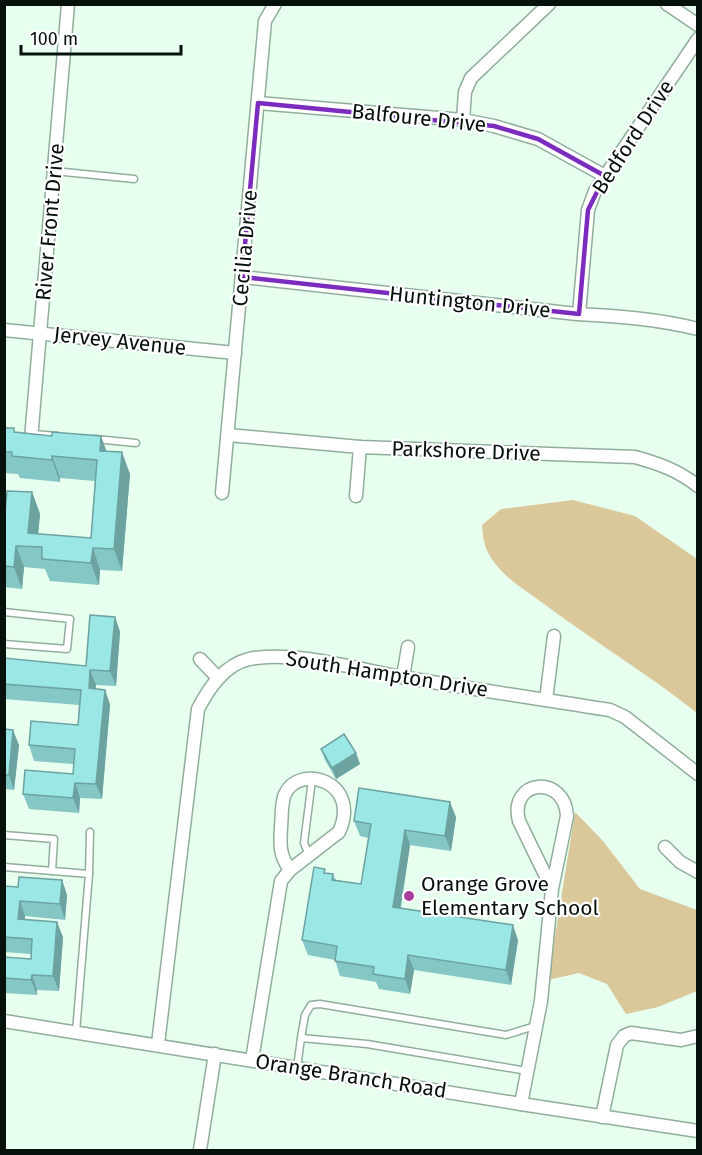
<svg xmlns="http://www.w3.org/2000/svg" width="702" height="1155" font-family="'Fira Sans',sans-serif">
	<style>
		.green { fill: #dbc89a }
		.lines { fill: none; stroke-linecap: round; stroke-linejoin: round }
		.service-casing { stroke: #91ae9c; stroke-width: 9 }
		.minor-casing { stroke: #91ae9c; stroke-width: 15 }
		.service { stroke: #fff; stroke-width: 6 }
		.minor { stroke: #fff; stroke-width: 12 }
		.wall { fill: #84c7c5 }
		.shaded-wall { fill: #6ca2a0 }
		.building { fill: #9ae7e5; stroke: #6ca2a0; stroke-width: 1.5 }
		.marked { fill: none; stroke: #7b2cbf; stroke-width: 4.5; stroke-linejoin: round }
		.poi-dot { fill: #aa3d9d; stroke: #fff; stroke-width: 2 }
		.labels { text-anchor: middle; stroke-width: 4.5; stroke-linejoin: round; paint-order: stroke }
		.street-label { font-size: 21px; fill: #07110b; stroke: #fff }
		.poi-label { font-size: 21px; fill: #07110b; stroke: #fff; text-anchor: start }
	</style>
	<rect width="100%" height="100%" fill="#e6ffef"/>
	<g class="green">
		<path d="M573 500 635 516 697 559V713C648 674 595 642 544 604 530 593 509 581 498 567 486 553 483 543 482 525L501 509Z"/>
		<path d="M575 812 603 841 640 889 697 910V991L658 1007 626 1014 607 984 579 973 548 980Z"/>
	</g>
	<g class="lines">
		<defs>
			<g id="service">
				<path d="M54 171 134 179"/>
				<path d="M32 434 58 436"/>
				<path d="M95 439 136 443"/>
				<path d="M4 612 70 619 67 649 4 644"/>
				<path d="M4 835 54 839 52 871"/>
				<path d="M309 855 304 843 312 780"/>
				<path d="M4 867 89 874 76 1032"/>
				<path d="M89 874 90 832"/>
				<path d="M301 1038 305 1015 311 1005 320 1004 506 1035 535 1026"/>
				<path d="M297 1068 301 1038 367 1044 527 1071"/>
			</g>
			<g id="minor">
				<path d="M667 4 698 25"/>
				<path d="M258 103 463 120 494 126 538 139 605 176"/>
				<path d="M463 120 465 92 471 78 549 4"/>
				<path d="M242 277 577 314C617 316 658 319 698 329"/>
				<path d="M579 314 588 210 595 191 698 39"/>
				<path d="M4 330 235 353"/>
				<path d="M228 435 360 447 635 457C660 464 677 470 698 486"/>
				<path d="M31 439 68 4"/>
				<path d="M222 493 265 21 275 4"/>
				<path d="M356 496 360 447"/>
				<path d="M200 659 218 678"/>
				<path d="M403 677 408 647"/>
				<path d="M546 700 554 636"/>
				<path d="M665 847 680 862 698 872"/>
				<path d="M4 1021 521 1104 698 1131"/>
				<path d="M158 1044 198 709C209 688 224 665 249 659 293 650 356 669 402 677 471 689 541 699 610 710L625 717 698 774"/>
				<path d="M252 1060 281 881 290 870 339 832C362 781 299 763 285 794 281 803 282 817 281 827 280 844 279 855 290 870"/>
				<path d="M521 1104 541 1001 552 889 567 816C565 774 508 779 519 821L552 889"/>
				<path d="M602 1117 617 1045 624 1036 631 1033 681 1040 698 1036"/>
				<path d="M200 1150 215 1054"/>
			</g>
		</defs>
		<use href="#service" class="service-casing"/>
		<use href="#minor" class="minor-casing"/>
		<use href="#service" class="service"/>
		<use href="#minor" class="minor"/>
	</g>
	<g class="wall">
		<path d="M4 428 15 433 107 452 130 474 122 571 100 570 99 585 50 581 45 569 24 567 22 589 4 587V521L32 492 40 514 38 534 91 538 95 481 60 478V482L20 478 18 474 4 473Z"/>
		<path d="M115 617 120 632 116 686 96 685 95 689 105 690 110 705 102 799 80 798 79 813 29 809 23 794 73 774V764L34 761 29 745 78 725 79 705 4 699V658L86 666Z"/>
		<path d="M4 729 19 745 14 790 4 789Z"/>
		<path d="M321 749 356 753 360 764 336 779 325 760Z"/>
		<path d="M456 817 451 851 410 845 401 908 518 940 511 985 414 970 410 994 379 989 376 982 340 976 335 960 308 955 302 940 326 873 333 874 336 880 361 884 368 838 360 836 354 821Z"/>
		<path d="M62 880 67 895 65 920 25 916V920L63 937 59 991 37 990V995L4 993V957L31 959V954L4 952V886L18 887Z"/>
	</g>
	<g class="shaded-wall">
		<path d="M101 436 109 458 100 451Z"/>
		<path d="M122 452 130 474 122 571 114 549Z"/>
		<path d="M52 456 60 478V482L52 460Z"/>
		<path d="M32 492 40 514 37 547 28 533Z"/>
		<path d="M16 546 24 567 22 589 14 567Z"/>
		<path d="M93 548 100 570 99 585 91 563Z"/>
		<path d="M115 617 120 632 116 686 110 671Z"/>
		<path d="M90 670 96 685 94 703 89 688Z"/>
		<path d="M105 690 110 705 102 799 96 784Z"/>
		<path d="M13 730 19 745 14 790 9 775Z"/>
		<path d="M356 753 360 764 336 779 332 768Z"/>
		<path d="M75 783 80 798 79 813 73 798Z"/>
		<path d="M450 802 456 817 451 851 445 836Z"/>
		<path d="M405 830 410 845 398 922 393 907Z"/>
		<path d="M62 880 67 895 65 920 60 904Z"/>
		<path d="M20 901 25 916 24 934 18 919Z"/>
		<path d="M57 922 63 937 59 991 53 976Z"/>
		<path d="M513 925 518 940 511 985 506 970Z"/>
		<path d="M408 955 414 970 410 994 405 979Z"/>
		<path d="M32 975 37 990V995L31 980Z"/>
	</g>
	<g class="building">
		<path d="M4 428H14V432L52 436V432L101 436 100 451 122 452 114 549 93 548 91 563 42 559V547L16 546 14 567 4 566V521L7 491 32 492 28 533 91 538 97 460 52 456V460L12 456V452H4Z"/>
		<path d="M90 615 115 617 110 671 90 670 89 688 105 690 96 784 75 783 73 798 23 794 25 770 73 774 75 749 29 745 31 721 78 725 81 690 4 684V658L86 666Z"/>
		<path d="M4 729 13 730 9 775H4Z"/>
		<path d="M344 734 356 753 332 768 321 749Z"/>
		<path d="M359 788 450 802 445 836 405 830 393 907 513 925 506 970 408 955 405 979 373 974 374 967 335 961 337 946 302 940 314 867 325 869 324 873 333 874 332 880 361 884 371 824 354 821Z"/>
		<path d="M19 877 62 880 60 904 20 901 18 919 57 922 53 976 32 975 31 980 4 978V957L31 959 32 939 4 937V886L18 887Z"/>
	</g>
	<path class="marked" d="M258 103 494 126 538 139 605 176 588 210 579 314 242 277Z"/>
	<circle class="poi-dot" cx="409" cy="896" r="6"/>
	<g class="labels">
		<g class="street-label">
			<text transform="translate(419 118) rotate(6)" y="7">Balfoure Drive</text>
			<text transform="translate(633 137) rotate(-57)" y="7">Bedford Drive</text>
			<text transform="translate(50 222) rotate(-85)" y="7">River Front Drive</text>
			<text transform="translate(245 248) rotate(-85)" y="7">Cecilia Drive</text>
			<text transform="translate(470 302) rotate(6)" y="7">Huntington Drive</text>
			<text transform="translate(120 341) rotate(6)" y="7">Jervey Avenue</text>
			<text transform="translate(466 451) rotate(2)" y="7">Parkshore Drive</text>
			<text transform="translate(387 674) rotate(9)" y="7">South Hampton Drive</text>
			<text transform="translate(351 1076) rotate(9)" y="7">Orange Branch Road</text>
		</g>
		<g class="poi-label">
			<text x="421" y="891">Orange Grove<tspan x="421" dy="24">Elementary School</tspan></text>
		</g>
	</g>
	<rect width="702" height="1155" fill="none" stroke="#07110b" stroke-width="12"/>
	<path d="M21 45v9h160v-9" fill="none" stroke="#07110b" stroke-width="3"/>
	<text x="30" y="45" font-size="18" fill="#07110b" stroke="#ffffff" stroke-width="4.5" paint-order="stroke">100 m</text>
</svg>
